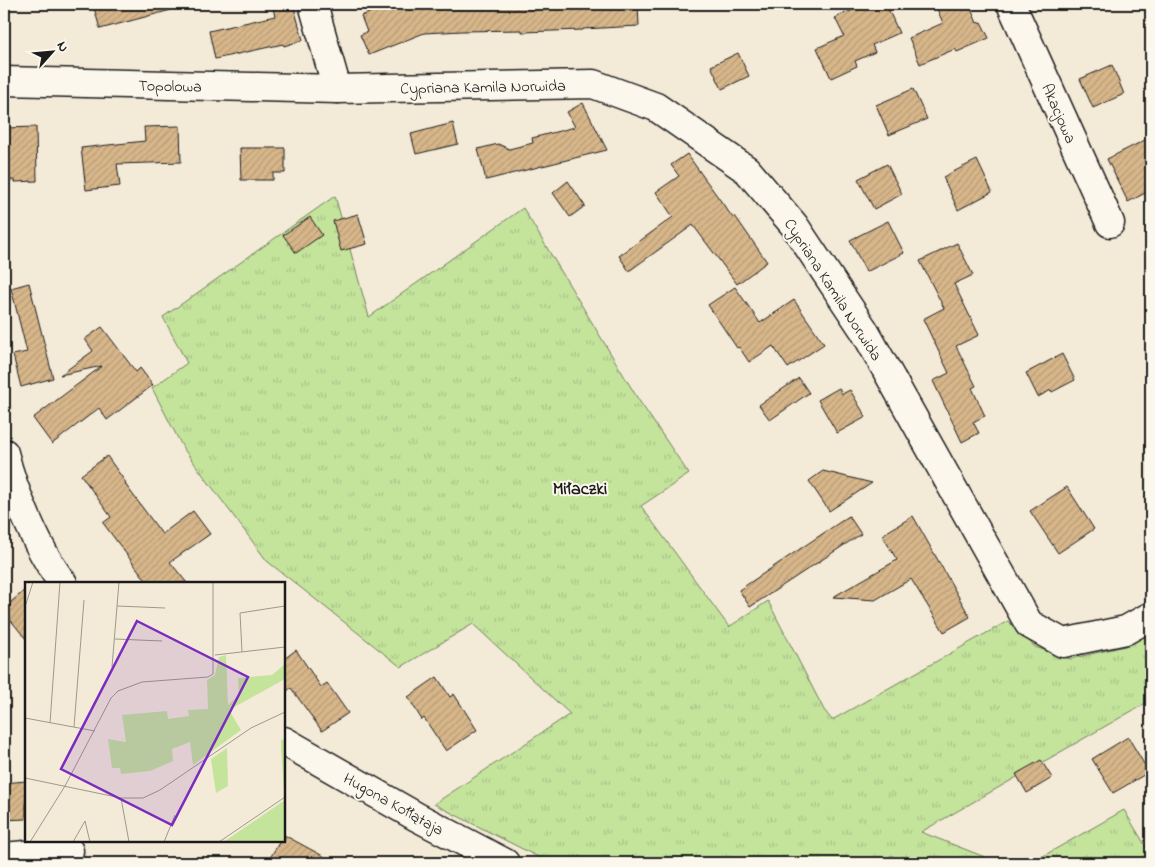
<svg xmlns="http://www.w3.org/2000/svg" width="1155" height="867" font-family="'Indie Flower',sans-serif">
	<style>
		.grass { fill: url(#grass-tufts); stroke: #70805c }
		.building { fill: url(#building-hatch); stroke: #1c1c1c }
		.lines { fill: none; stroke-linecap: round; stroke-linejoin: round }
		.minor-casing { stroke: #1c1c1c; stroke-width: 31 }
		.minor { stroke: #fbf7ec; stroke-width: 28 }
		.labels { text-anchor: middle; stroke-width: 4; stroke-linejoin: round; paint-order: stroke }
		.street-label { font-size: 16px; fill: #1c1c1c; stroke: #fbf7ec }
		.neighbourhood-label { font-size: 18px; font-weight: bold; fill: #1c1c1c; stroke: #fbf7ec }
		.inset-road { fill: none; stroke: #9e988d; stroke-width: 1 }
		.view { fill: #7b2cbf; fill-opacity: 0.15; stroke: #7b2cbf; stroke-width: 2.5 }
		.inset-edge { fill: none; stroke: #1c1c1c; stroke-width: 2.5 }
	</style>
	<defs>
		<pattern id="grass-tufts" width="24" height="20" patternUnits="userSpaceOnUse" patternTransform="scale(1.25)"><rect width="24" height="20" fill="#c4e49c"/><path d="M3 7l-1-3M5 7V3M7 7l1-3M15 17l-1-3M17 17v-4M19 17l1-3" fill="none" stroke="#a8c386"/></pattern>
		<pattern id="building-hatch" width="6" height="6" patternUnits="userSpaceOnUse" patternTransform="scale(1.25)"><rect width="6" height="6" fill="#d7b68a"/><path d="M-1 1l2-2M0 6l6-6M5 7l2-2" fill="none" stroke="#b89c76"/></pattern>
	</defs>
	<rect width="100%" height="100%" fill="#f4ead8"/>
	<filter id="ink" filterUnits="userSpaceOnUse"><feTurbulence type="fractalNoise" baseFrequency=".02" numOctaves="2"/><feDisplacementMap in="SourceGraphic" scale="10" xChannelSelector="R" yChannelSelector="G"/><feConvolveMatrix kernelMatrix="1 2 1 2 8 2 1 2 1" color-interpolation-filters="sRGB"/></filter>
	<g filter="url(#ink)">
		<g class="grass">
			<path d="M335 196 369 317 523 208 638 399 689 474 641 506 729 627 768 601 824 710 832 720 1008 621 1035 647 1070 659 1125 646 1151 633V700L921 832 1000 863H905L891 855 886 863H550L434 804 570 714 473 624 401 667 267 561 183 448 152 388 187 363 163 317Z"/>
			<path d="M1124 810 1151 855V863H1031Z"/>
		</g>
		<g class="building">
			<path d="M93 4H170L171 10 100 29Z"/>
			<path d="M272 4H293L303 40 284 46 283 44 215 59 209 31 275 16Z"/>
			<path d="M373 4H638L639 26 583 29V30L522 32V30L462 31 424 33 369 55 360 35 367 32 361 16 376 10Z"/>
			<path d="M865 4H886L899 33 872 45 875 52 855 61 857 66 831 78 817 48 844 36 835 18Z"/>
			<path d="M935 4H969L977 23 981 22 989 38 957 52 955 49 920 64 909 38 943 23Z"/>
			<path d="M738 53 749 76 722 89 711 66Z"/>
			<path d="M1112 65 1124 94 1093 108 1080 79Z"/>
			<path d="M913 89 927 119 889 135 876 105Z"/>
			<path d="M583 103 607 150 486 180 478 149 498 144 509 149 533 143 532 138 575 127 567 112Z"/>
			<path d="M453 123 458 144 416 154 411 134Z"/>
			<path d="M180 126 181 162 117 164 120 186 86 190 81 148 145 141 144 127Z"/>
			<path d="M36 127 37 181 15 182V180H4V128Z"/>
			<path d="M1151 137V190L1128 202 1107 159Z"/>
			<path d="M240 148H285V173H273V180H241Z"/>
			<path d="M687 154 733 218 735 216 767 262 737 284 693 225 629 271 619 256 673 217 656 192 679 176 671 165Z"/>
			<path d="M977 160 992 192 958 210 943 177Z"/>
			<path d="M887 164 902 194 874 209 858 179Z"/>
			<path d="M568 181 585 206 570 217 553 193Z"/>
			<path d="M358 214 367 244 341 251 333 221Z"/>
			<path d="M310 217 322 235 296 253 283 235Z"/>
			<path d="M888 221 904 253 866 272 850 240Z"/>
			<path d="M957 243 973 275 954 284 979 335 956 346 976 386 972 388 985 416 973 422 979 433 962 442 933 381 949 373 923 319 944 308 920 261Z"/>
			<path d="M29 283 53 378 21 387 13 355 27 352 11 288Z"/>
			<path d="M735 287 760 323 794 300 824 344 788 368 773 346 749 362 739 347 737 348 708 305Z"/>
			<path d="M102 327 136 372 140 368 153 385 107 420 99 408 52 444 33 418 102 366 60 375 93 351 85 339Z"/>
			<path d="M1062 354 1075 380 1052 392 1051 390 1038 397 1026 373Z"/>
			<path d="M799 378 809 393 770 420 759 405Z"/>
			<path d="M839 388 842 394 850 390 866 417 837 433 818 400Z"/>
			<path d="M107 456 126 483 125 484 162 534 193 511 210 534 170 562 187 583H148L103 523 111 517 81 475Z"/>
			<path d="M823 471 872 483 829 511 809 481Z"/>
			<path d="M1067 487 1094 529 1058 553 1030 511Z"/>
			<path d="M849 516 861 534 750 607 739 590Z"/>
			<path d="M913 516 970 617 944 632 911 579 875 600 833 597 897 560 882 535Z"/>
			<path d="M26 589V639L4 612V608Z"/>
			<path d="M296 650 321 687 327 683 348 713 322 731 291 688 284 693V659Z"/>
			<path d="M437 677 450 697 454 694 477 730 446 751 424 718 422 720 408 697Z"/>
			<path d="M1128 737 1149 772 1113 793 1092 759Z"/>
			<path d="M1041 760 1052 778 1027 793 1016 774Z"/>
			<path d="M26 781V819L4 820V783Z"/>
			<path d="M284 835 336 863H267L280 841H284Z"/>
		</g>
		<g class="lines">
			<defs>
				<g id="minor">
					<path d="M313 4 337 89"/>
					<path d="M1011 4 1110 223"/>
					<path d="M4 81 337 89 593 84 656 107 747 170 794 225 864 330 1029 624 1063 643 1126 630 1151 616"/>
					<path d="M4 453C13 491 39 553 63 583"/>
					<path d="M284 741 417 817 505 863"/>
					<path d="M4 857 69 851"/>
				</g>
			</defs>
			<use href="#minor" class="minor-casing"/>
			<use href="#minor" class="minor"/>
		</g>
	</g>
	<g class="labels">
		<g class="street-label">
			<text transform="translate(170 85) rotate(1)" y="6">Topolowa</text>
			<text transform="translate(483 86) rotate(-1)" y="6">Cypriana Kamila Norwida</text>
			<text transform="translate(1060 113) rotate(66)" y="6">Akacjowa</text>
			<text transform="translate(834 289) rotate(57)" y="6">Cypriana Kamila Norwida</text>
			<text transform="translate(394 803) rotate(29)" y="6">Hugona Kołłątaja</text>
		</g>
		<g class="neighbourhood-label">
			<text x="580" y="494">Miłaczki</text>
		</g>
	</g>
	<g transform="translate(25 582)">
		<rect width="260" height="260" fill="#f4ead8"/>
		<path d="M201 73 203 123 214 113 213 96 247 93 260 82V97L204 128 216 148 168 183 165 160 147 167 148 179 125 189 96 192 95 186H87L83 157 101 160 97 133 142 129 143 137 164 134 163 128 183 127 182 98 190 93 194 75Z" fill="#c4e49c"/>
		<path d="M202 166 203 204 191 211 186 177Z" fill="#c4e49c"/>
		<path d="M260 157V209L259 210 256 166V158ZM260 218V260L200 259Z" fill="#c4e49c"/>
		<path class="inset-road" d="M92 24 140 26M0 25 8 0M90 57 137 59M217 70 215 31 260 24M190 73 260 65M87 85 94 0M0 136 70 149M25 141 35 0M49 145 59 18M0 196 96 216H118L135 208 226 146 260 130M96 216 104 260M5 260 40 204 86 116 93 109 117 100 183 95 188 92V0M48 260 60 239 65 260M139 260 150 233M194 260 260 215"/>
		<path class="view" d="M112 39 223 95 147 243 36 187Z"/>
		<rect width="260" height="260" class="inset-edge"/>
	</g>
	<rect width="1155" height="867" fill="none" stroke="#fbf7ec" stroke-width="20"/>
	<rect x="10" y="10" width="1135" height="847" fill="none" stroke="#1c1c1c" stroke-width="2" filter="url(#ink)"/>
	<g transform="translate(52 52) rotate(63)" stroke="#fbf7ec" stroke-width="4" paint-order="stroke">
	<path d="M0-4L9 19L0 12L-9 19Z" fill="#1c1c1c"/>
	<text y="-8" font-size="14" font-weight="bold" text-anchor="middle" fill="#1c1c1c">N</text>
	</g>
</svg>
